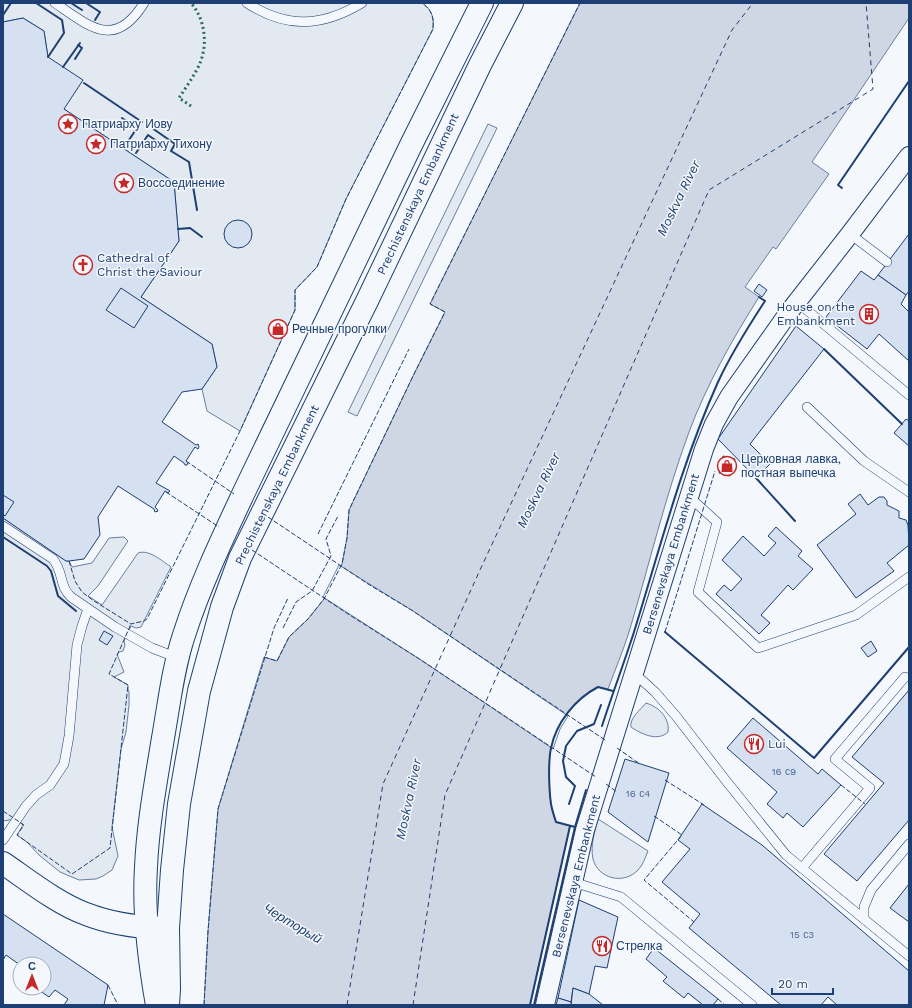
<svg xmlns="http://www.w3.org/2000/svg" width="912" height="1008" font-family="'Work Sans',sans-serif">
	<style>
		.green { fill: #e3e9f0; stroke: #687fa3 }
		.water { fill: #cfd7e4; stroke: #687fa3 }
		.pier { fill: #f4f7fb; stroke: #687fa3 }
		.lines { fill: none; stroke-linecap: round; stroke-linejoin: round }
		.ferry { stroke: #1d3f73; stroke-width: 1; stroke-dasharray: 5 4; stroke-linecap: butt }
		.building { fill: #d5e0f0; stroke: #1d3f73 }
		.service-casing { stroke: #1d3f73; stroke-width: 10 }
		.minor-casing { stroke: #1d3f73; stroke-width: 20 }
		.secondary-casing { stroke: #1d3f73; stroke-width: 24 }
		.service { stroke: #f4f7fb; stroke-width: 9 }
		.minor { stroke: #f4f7fb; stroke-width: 18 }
		.secondary { stroke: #f4f7fb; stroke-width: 22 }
		.hedge { stroke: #2c6c60; stroke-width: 3; stroke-dasharray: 2 3; stroke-linecap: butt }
		.fence { stroke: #1d3f73; stroke-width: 1; stroke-dasharray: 5 2; stroke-linecap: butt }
		.wall { stroke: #1d3f73; stroke-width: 2 }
		.labels { text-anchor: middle; stroke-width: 3; stroke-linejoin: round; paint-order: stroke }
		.number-label { font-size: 10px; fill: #4b6792 }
		.poi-label { font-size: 12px; fill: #1d3f73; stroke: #f4f7fb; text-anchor: start }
		.street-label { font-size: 12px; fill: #1d3f73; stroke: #f4f7fb }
		.water-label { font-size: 13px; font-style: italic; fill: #1d3f73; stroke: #f4f7fb }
	</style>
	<rect width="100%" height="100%" fill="#f4f7fb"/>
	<g class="green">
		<path d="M3 3H422C432 10 434 17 433 29L346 199 317 267 295 290V310L240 431 207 411 202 389 217 367 212 344 141 297 179 241 174 182 64 109 48 57 44 31 23 18 3 22Z"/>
		<path d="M488 124 497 128 357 416 348 412Z"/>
		<path d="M3 518 66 561H69L72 567 92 563 109 538 124 537 128 541 98 586 88 596 102 605 138 553C149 549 162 561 171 567L141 627 136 628 131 626 124 641 125 645 123 651 119 652 117 654 124 672 114 677 128 685V690L129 691V705L126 732 121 749 112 827 118 856 112 870 103 876 96 879 79 880 60 872 39 855 27 842 17 835 23 825 15 819 3 821Z"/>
		<path d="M646 703C659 707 670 718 668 732 658 742 641 734 631 727 629 719 640 710 646 703Z"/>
		<path d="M598 819 648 851C645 858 643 865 638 870 624 885 598 879 593 859 590 845 595 831 598 819Z"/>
	</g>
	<path class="water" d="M580 3H909V18L812 162 829 174 776 249 773 247 745 287 759 297C732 340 707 384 689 432 665 497 649 566 629 632 623 651 615 670 608 689L598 687C575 699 556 723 551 748 548 762 549 790 551 804 552 810 554 816 556 822L570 826 530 1005H204L208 931 218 809 264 657 277 661 289 637 308 619 324 599 342 564 347 538 349 510 414 374 445 312 430 304Z"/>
	<path class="pier" d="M339 565 413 611 568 716 560 729 553 749 421 660 323 597Z"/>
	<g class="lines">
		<g class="ferry">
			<path d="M347 1005 383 784 480 570 732 30 753 3"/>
			<path d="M413 1005 445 795 709 190 873 89 866 3"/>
		</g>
	</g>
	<g class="building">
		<path d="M23 18 44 31 48 57 83 80 64 109 174 182 179 241 141 297 212 344 217 367 202 389 182 392 162 422 196 445 198 444 199 447 198 449 195 447 186 461 188 463 187 465H185L184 463 174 456 156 483 170 491 168 493 165 491 155 507 157 509 158 511 155 512 154 509 118 486 98 517 100 535 84 559 69 561H66L3 518V22Z"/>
		<circle cx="238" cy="234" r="14"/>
		<path d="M909 234V291L906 295 878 275Z"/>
		<path d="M861 271 874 280 878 275 906 295 901 304 909 312V361L879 334 867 349 826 317Z"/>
		<path d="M759 284 767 290 762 297 754 291Z"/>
		<path d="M121 288 148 306 134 328 106 310Z"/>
		<path d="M280 325 286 328 282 336 276 333Z"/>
		<path d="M796 326 824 349 750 444 770 464 756 478 718 439Z"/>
		<path d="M906 419 909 421V446L894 433Z"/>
		<path d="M723 456 735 459 730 476 719 473Z"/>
		<path d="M860 494 868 505 879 497H884L887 501V505L899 511V518L906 520 908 525 909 545 887 563 894 571 856 598 817 545 856 514 848 504Z"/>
		<path d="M3 495 14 502 5 516 3 514Z"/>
		<path d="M776 527 802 551 798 556 813 569 793 590 788 585 761 615 770 623 759 634 716 594 724 585 731 591 742 579 722 560 743 536 764 556 776 543 768 536Z"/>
		<path d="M104 631 113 636 107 645 99 640Z"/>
		<path d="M871 641 877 651 868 657 861 648Z"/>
		<path d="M909 690V820L857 881 824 854 884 783 852 757Z"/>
		<path d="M753 718 818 774 822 769 841 785 803 827 787 813 783 818 767 804 777 792 727 748Z"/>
		<path d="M625 759 669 773 648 842 608 812Z"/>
		<path d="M702 804 762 845 909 971V1005H837L828 997 821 1005H781L689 928 700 914 662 882 690 849 678 840Z"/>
		<path d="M909 884V922L890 908Z"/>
		<path d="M579 900 618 917 607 968 595 966 589 994 573 988 571 1002 558 998Z"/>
		<path d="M3 914 108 985 104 1005H64L68 999 55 990 49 997 36 988H44V964L20 965 6 955 3 960Z"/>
		<path d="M654 948 718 999 713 1005H703L688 993 684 998 663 981 667 977 646 959Z"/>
		<path d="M573 988 589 994 603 1005H571Z"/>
		<path d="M558 998 571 1002V1005H556Z"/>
	</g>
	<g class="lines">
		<defs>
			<g id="service">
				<path d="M55 3C90 27 115 50 144 3"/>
				<path d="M247 3C287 29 322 27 362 3"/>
				<path d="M850 234 887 262"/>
				<path d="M796 301 909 395"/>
				<path d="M807 407 864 461 909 492"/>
				<path d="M688 500 696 503 717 522 698 592 758 648 856 615 909 577"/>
				<path d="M3 526 53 559C64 573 59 586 71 597L115 627 152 648 178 658"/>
				<path d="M634 673 655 692 676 716 727 782 786 855 909 956"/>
				<path d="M3 840 26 806 36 795 50 785 64 764 69 736 77 645 82 626 88 609"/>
				<path d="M802 868 870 788 835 759 905 677"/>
				<path d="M573 882 621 897 752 1005"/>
				<path d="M864 919V907L871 890 909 844"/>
			</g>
			<path id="minor" d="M545 1005 585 830 704 449 714 424 729 397 789 312 850 234 909 156"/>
			<g id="secondary">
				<path d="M3 863C28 880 58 904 86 914 109 923 135 927 161 928"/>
				<path d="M157 1005C149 960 143 913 146 867 148 823 156 781 163 738 169 704 173 668 184 635 200 585 223 537 245 490L411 145 482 3"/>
				<path d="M168 1005 169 989 168 928 172 870 179 804 199 691 222 607 240 558 368 299 480 65 512 3"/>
			</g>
		</defs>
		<use href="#service" class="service-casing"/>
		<use href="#minor" class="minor-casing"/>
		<use href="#secondary" class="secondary-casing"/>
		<use href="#service" class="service"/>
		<use href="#minor" class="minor"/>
		<use href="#secondary" class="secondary"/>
		<path class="hedge" d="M191 106 179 98C186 87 195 75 200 63 208 44 205 19 191 3"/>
		<g class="fence">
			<path d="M186 461 234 494"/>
			<path d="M166 492 219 527"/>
			<path d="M268 517 368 584 413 611 605 740"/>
			<path d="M318 534 409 349"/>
			<path d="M252 550 348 614 421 660 596 777"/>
			<path d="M69 561 75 581 82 592 94 601 131 624 144 621 147 619 240 431 295 310V290L317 267 346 199 433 29C434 17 432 10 422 3"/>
			<path d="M283 628 296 602 312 591 331 556 326 539 338 516"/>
			<path d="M665 632 715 471"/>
			<path d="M264 657 277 661 289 637 308 619 324 599 342 564 347 538 349 510 414 374 445 312 430 304 580 3"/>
			<path d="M617 748 640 764"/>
			<path d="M665 780 704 805"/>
			<path d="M606 784 617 792"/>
			<path d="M841 785 865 804"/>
			<path d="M3 811 24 825 17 835 72 874 110 848 128 685 109 674 131 624"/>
			<path d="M654 816 682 835 644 880 694 922"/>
			<path d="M108 985 118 1005"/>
			<path d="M718 999 725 1005"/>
			<path d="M204 1005 208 931 218 809 274 628 288 598"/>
		</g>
		<g class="wall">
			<path d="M36 3 62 20 64 33 48 57"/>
			<path d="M71 3 82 10"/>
			<path d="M86 3 100 12 95 20"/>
			<path d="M3 15 11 3"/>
			<path d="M75 59 82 48 78 45"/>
			<path d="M63 67 80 43"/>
			<path d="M84 83 142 122"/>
			<path d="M122 118 137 128 125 146"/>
			<path d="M152 128 175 144 171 151 189 162 197 210"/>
			<path d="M136 153 148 135 165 147"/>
			<path d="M842 188 838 185 909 81"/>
			<path d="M178 229 190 228 202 237"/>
			<path d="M824 349 902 424"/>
			<path d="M756 478 795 521"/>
			<path d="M3 537 47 566 51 571 58 596 76 611"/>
			<path d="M665 632 814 758 909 647"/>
			<path d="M602 726C612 695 624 663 634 632 660 548 682 462 718 382 731 354 748 327 765 301L759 297"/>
			<path d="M569 804 575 786 566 777 563 761 566 746 577 731 594 724 601 705"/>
			<path d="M575 827 556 822C554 816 552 810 551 804 549 790 548 762 551 748 556 723 575 699 598 687L613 691"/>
			<path d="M530 1005 570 826"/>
			<path d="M534 1005 575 827 586 790"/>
		</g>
	</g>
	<defs>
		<symbol id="sight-ring" viewBox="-11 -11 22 22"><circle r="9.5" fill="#f4f7fb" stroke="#c62828" stroke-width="1.5"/><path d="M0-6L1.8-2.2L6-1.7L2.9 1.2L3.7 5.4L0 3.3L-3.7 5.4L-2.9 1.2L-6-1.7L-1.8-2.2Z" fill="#c62828"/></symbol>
		<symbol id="church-ring" viewBox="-11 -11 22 22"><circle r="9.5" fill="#f4f7fb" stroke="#c62828" stroke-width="1.5"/><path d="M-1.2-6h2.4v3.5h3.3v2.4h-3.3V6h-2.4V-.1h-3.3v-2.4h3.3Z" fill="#c62828"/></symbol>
		<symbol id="building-ring" viewBox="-11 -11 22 22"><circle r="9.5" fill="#f4f7fb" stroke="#c62828" stroke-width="1.5"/><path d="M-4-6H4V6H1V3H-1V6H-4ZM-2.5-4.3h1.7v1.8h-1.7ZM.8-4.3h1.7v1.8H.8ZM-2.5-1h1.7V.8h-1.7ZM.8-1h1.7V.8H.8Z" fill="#c62828"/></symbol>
		<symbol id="shop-ring" viewBox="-11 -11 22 22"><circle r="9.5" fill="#f4f7fb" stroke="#c62828" stroke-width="1.5"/><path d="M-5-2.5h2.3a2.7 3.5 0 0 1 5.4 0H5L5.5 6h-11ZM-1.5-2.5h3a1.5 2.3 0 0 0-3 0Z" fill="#c62828"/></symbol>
		<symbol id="restaurant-ring" viewBox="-11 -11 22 22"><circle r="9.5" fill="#f4f7fb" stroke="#c62828" stroke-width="1.5"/><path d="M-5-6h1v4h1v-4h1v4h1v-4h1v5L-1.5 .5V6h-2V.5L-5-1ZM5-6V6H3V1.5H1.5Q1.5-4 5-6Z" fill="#c62828"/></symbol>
	</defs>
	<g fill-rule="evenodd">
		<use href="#sight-ring" x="57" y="113" width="22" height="22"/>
		<use href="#sight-ring" x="85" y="133" width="22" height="22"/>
		<use href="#sight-ring" x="113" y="172" width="22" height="22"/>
		<use href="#church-ring" x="72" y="254" width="22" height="22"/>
		<use href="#building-ring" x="858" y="303" width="22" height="22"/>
		<use href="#shop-ring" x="267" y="318" width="22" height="22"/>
		<use href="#shop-ring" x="716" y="455" width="22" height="22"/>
		<use href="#restaurant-ring" x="743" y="733" width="22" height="22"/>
		<use href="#restaurant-ring" x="591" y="935" width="22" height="22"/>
	</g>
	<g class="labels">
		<g class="number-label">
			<text x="784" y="775">16 с9</text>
			<text x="638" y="797">16 с4</text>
			<text x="802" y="938">15 с3</text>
		</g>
		<g class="poi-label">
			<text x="82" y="128">Патриарху Иову</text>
			<text x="110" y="148">Патриарху Тихону</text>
			<text x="138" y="187">Воссоединение</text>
			<text x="97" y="262">Cathedral of<tspan x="97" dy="14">Christ the Saviour</tspan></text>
			<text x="855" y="311" text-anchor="end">House on the<tspan x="855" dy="14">Embankment</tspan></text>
			<text x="292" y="333">Речные прогулки</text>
			<text x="741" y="463">Церковная лавка,<tspan x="741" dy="14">постная выпечка</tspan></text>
			<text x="768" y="748">Lui</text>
			<text x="616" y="950">Стрелка</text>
		</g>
		<g class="street-label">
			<text transform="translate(418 194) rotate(-65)" y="4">Prechistenskaya Embankment</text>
			<text transform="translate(277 485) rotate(-64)" y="4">Prechistenskaya Embankment</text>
			<text transform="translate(671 554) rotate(-73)" y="4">Bersenevskaya Embankment</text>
			<text transform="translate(576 876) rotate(-76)" y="4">Bersenevskaya Embankment</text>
		</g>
		<g class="water-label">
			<text transform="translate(678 198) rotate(-64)" y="5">Moskva River</text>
			<text transform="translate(538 490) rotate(-64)" y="5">Moskva River</text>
			<text transform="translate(408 799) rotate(-78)" y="5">Moskva River</text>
			<text transform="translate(293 923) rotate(31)" y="5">Черторый</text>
		</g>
	</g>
	<rect width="912" height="1008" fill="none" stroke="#1d3f73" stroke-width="8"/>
	<g transform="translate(32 976)"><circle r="19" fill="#f4f7fb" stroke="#9eadc5"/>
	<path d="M0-3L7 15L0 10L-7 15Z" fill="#c62828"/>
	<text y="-6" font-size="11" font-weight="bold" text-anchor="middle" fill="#1d3f73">С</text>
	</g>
	<path d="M772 988v6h61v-6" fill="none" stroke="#1d3f73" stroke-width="2"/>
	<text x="778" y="988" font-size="12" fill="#1d3f73" stroke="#f4f7fb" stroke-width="3" paint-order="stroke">20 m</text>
</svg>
